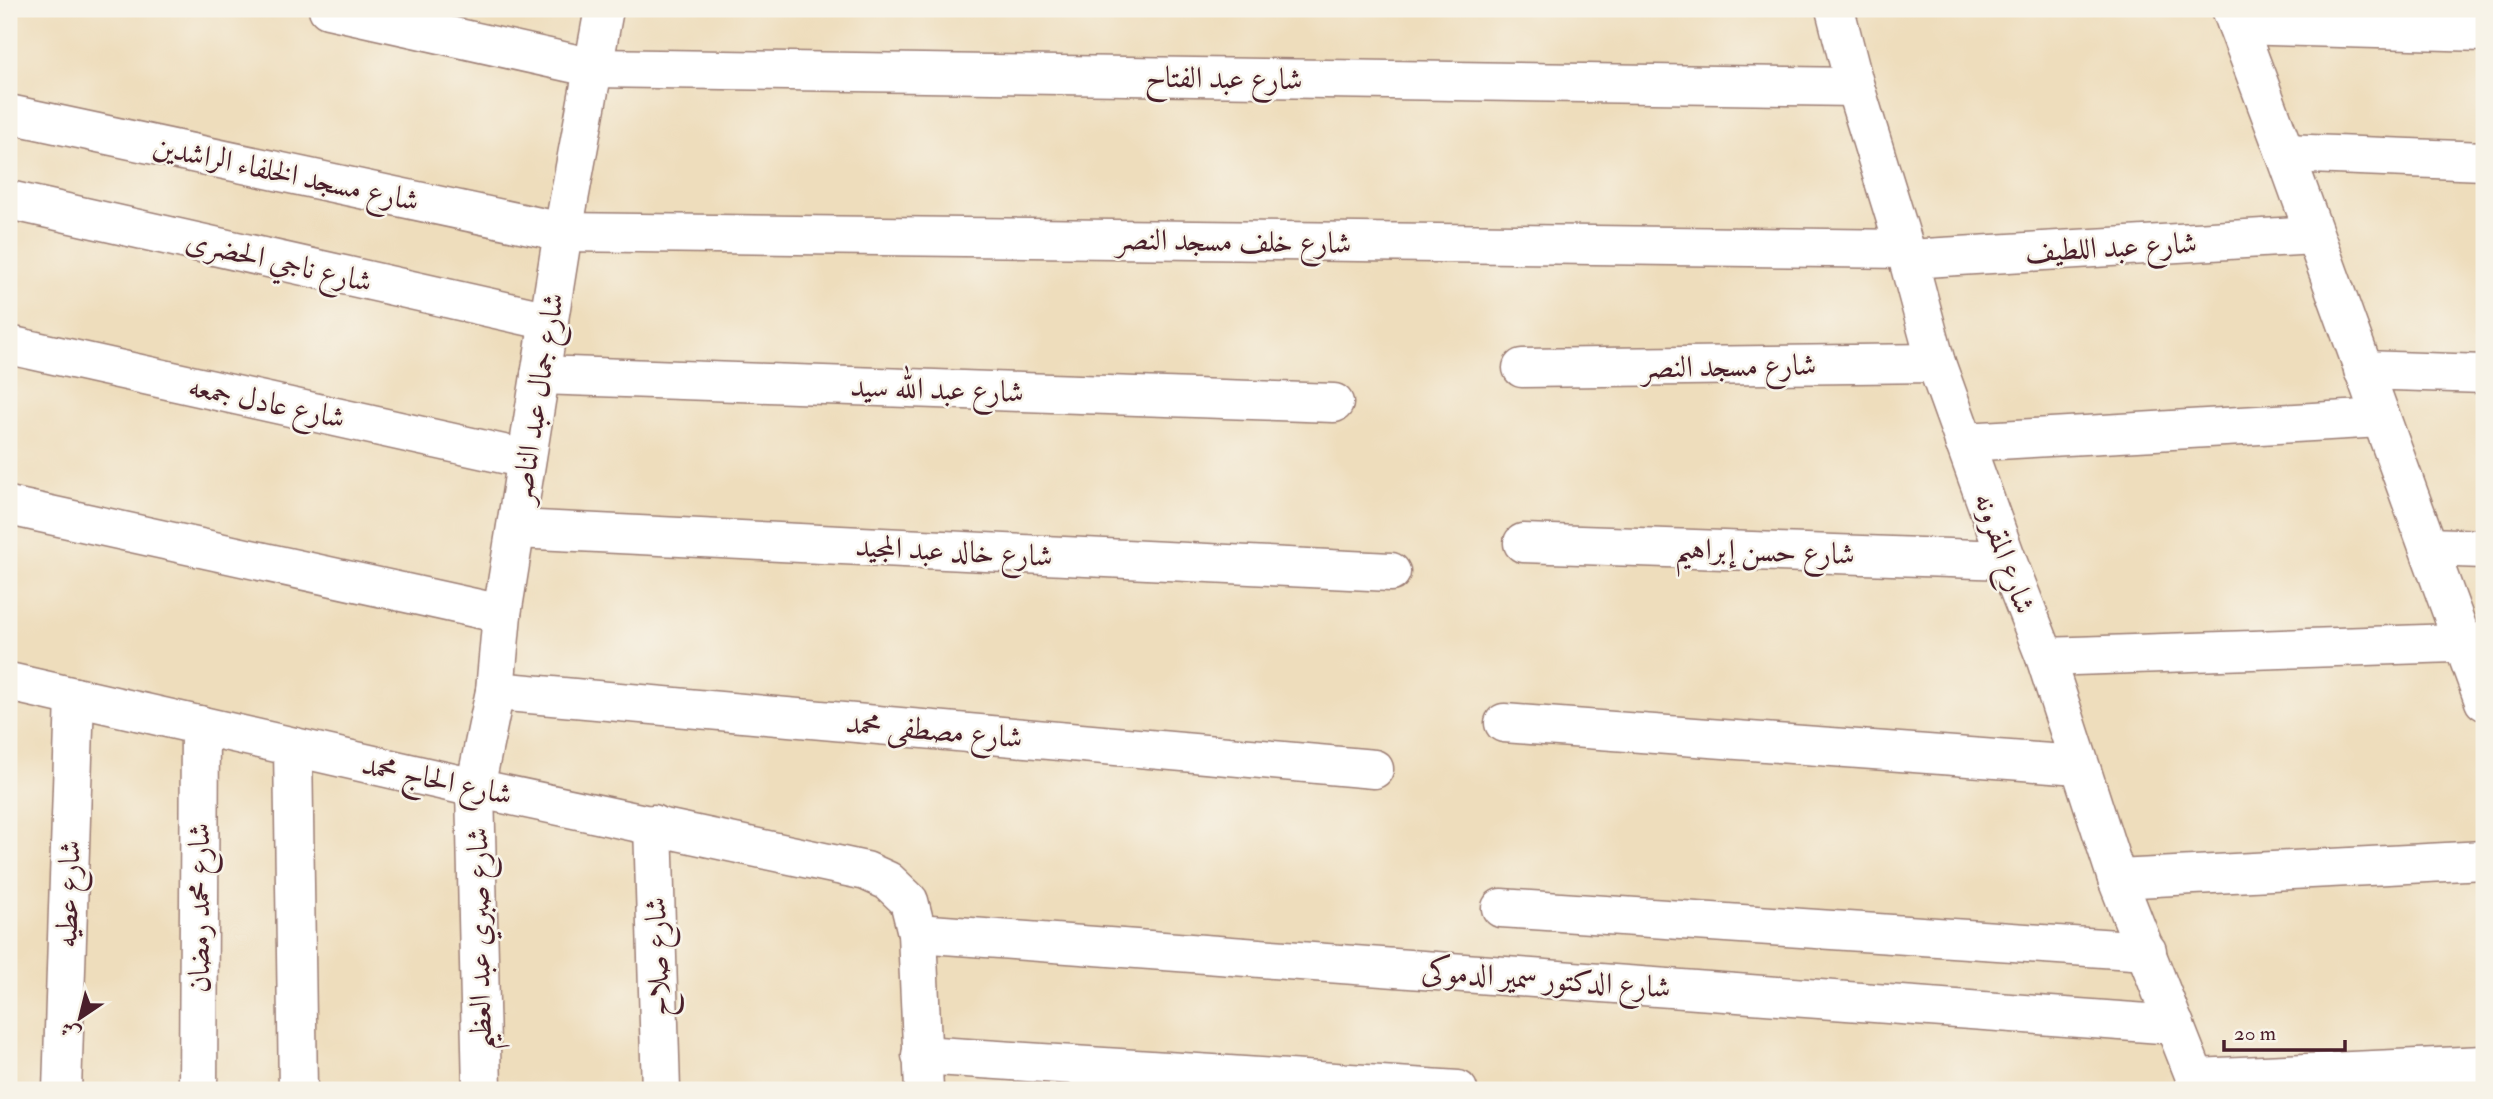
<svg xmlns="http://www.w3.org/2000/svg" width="2493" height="1099" font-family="'IM FELL Double Pica',Amiri,serif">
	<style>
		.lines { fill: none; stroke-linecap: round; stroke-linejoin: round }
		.minor-casing { stroke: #9c7e74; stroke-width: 41 }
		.minor { stroke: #fff; stroke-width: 38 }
		.labels { text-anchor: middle; stroke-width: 5; stroke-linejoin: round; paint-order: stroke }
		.street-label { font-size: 30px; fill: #4a1f2b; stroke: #f7f3e8 }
	</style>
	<rect width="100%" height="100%" fill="#f7f3e8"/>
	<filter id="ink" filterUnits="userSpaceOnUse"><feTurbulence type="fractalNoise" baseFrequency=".0143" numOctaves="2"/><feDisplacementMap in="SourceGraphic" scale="14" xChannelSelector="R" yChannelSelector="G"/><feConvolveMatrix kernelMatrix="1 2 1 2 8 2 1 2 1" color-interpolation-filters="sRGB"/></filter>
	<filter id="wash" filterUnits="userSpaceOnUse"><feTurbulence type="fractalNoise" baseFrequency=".00686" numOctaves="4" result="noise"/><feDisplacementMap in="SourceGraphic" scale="28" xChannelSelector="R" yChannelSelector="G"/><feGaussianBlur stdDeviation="1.57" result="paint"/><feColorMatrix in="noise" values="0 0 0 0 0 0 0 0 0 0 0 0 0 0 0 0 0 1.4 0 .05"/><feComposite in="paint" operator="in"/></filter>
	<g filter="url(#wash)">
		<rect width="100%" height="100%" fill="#eeddbc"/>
	</g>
	<g filter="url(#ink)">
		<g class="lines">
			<defs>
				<g id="minor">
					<path d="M328 9 594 68 1855 87"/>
					<path d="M1835 9 1855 87 1908 259 1936 363 2007 560 2045 657 2117 879 2200 1090"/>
					<path d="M2231 9 2285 153 2484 701"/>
					<path d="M2237 25 2484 32"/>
					<path d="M9 114 563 232 1905 249"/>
					<path d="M2285 153 2484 161"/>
					<path d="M9 200 549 321"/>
					<path d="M1908 259 2314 235"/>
					<path d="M9 345 526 459"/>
					<path d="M1522 368 1936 363"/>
					<path d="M2363 370 2484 374"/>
					<path d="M540 375 1334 403"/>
					<path d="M1964 442 2381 418"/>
					<path d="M9 506 502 614"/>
					<path d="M516 529 1391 572"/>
					<path d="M1523 543 2007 560"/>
					<path d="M2429 547 2484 549"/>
					<path d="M2045 657 2484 642"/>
					<path d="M9 682 475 788 866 871 888 881 909 901 917 933 924 1090"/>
					<path d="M495 691 1374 769"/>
					<path d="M1504 723 2078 765"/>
					<path d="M293 747 298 1090"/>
					<path d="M653 824 661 1090"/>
					<path d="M2117 879 2484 860"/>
					<path d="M1501 908 2147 951"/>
					<path d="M917 933 2175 1025"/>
					<path d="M921 1055 1458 1090"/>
					<path d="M2196 1078 2484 1065"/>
					<path d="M62 1090 75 697"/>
					<path d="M198 1090 200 725"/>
					<path d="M482 1090 475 788 495 691 502 614 563 232 604 9"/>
				</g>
			</defs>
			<use href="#minor" class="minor-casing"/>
			<use href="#minor" class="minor"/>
		</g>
	</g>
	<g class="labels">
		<g class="street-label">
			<text transform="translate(1224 78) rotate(1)" y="10">شارع عبد الفتاح</text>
			<text transform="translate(286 173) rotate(12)" y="10">شارع مسجد الخلفاء الراشدين</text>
			<text transform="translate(1234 241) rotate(1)" y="10">شارع خلف مسجد النصر</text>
			<text transform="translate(2111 247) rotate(-3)" y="10">شارع عبد اللطيف</text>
			<text transform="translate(279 261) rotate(13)" y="10">شارع ناجي الحضرى</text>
			<text transform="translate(1729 366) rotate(-1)" y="10">شارع مسجد النصر</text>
			<text transform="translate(937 389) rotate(2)" y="10">شارع عبد الله سيد</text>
			<text transform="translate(537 398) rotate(-81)" y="10">شارع جمال عبد الناصر</text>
			<text transform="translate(267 402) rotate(12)" y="10">شارع عادل جمعه</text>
			<text transform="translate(954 551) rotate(3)" y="10">شارع خالد عبد المجيد</text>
			<text transform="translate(1765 551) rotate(2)" y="10">شارع حسن إبراهيم</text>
			<text transform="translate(2005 553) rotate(70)" y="10">شارع المقرونه</text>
			<text transform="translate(934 730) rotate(5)" y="10">شارع مصطفى محمد</text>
			<text transform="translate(437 779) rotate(12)" y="10">شارع الحاج محمد</text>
			<text transform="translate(68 894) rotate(-88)" y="10">شارع عطيه</text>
			<text transform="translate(199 908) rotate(-90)" y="10">شارع محمد رمضان</text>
			<text transform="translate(479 939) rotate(-91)" y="10">شارع صبري عبد العظيم</text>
			<text transform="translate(657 957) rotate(-92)" y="10">شارع صلاح</text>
			<text transform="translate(1546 979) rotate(4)" y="10">شارع الدكتور سمير الدموكى</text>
		</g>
	</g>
	<rect width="2493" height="1099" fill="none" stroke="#f7f3e8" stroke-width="35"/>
	<g transform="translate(80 1018) rotate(215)" stroke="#f7f3e8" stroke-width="5" paint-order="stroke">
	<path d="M0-5L12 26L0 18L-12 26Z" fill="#4a1f2b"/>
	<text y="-10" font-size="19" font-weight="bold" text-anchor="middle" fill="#4a1f2b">ش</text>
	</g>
	<path d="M2224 1040v10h121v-10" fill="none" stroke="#4a1f2b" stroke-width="3.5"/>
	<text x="2234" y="1040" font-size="21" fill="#4a1f2b" stroke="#f7f3e8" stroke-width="5" paint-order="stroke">20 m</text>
</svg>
